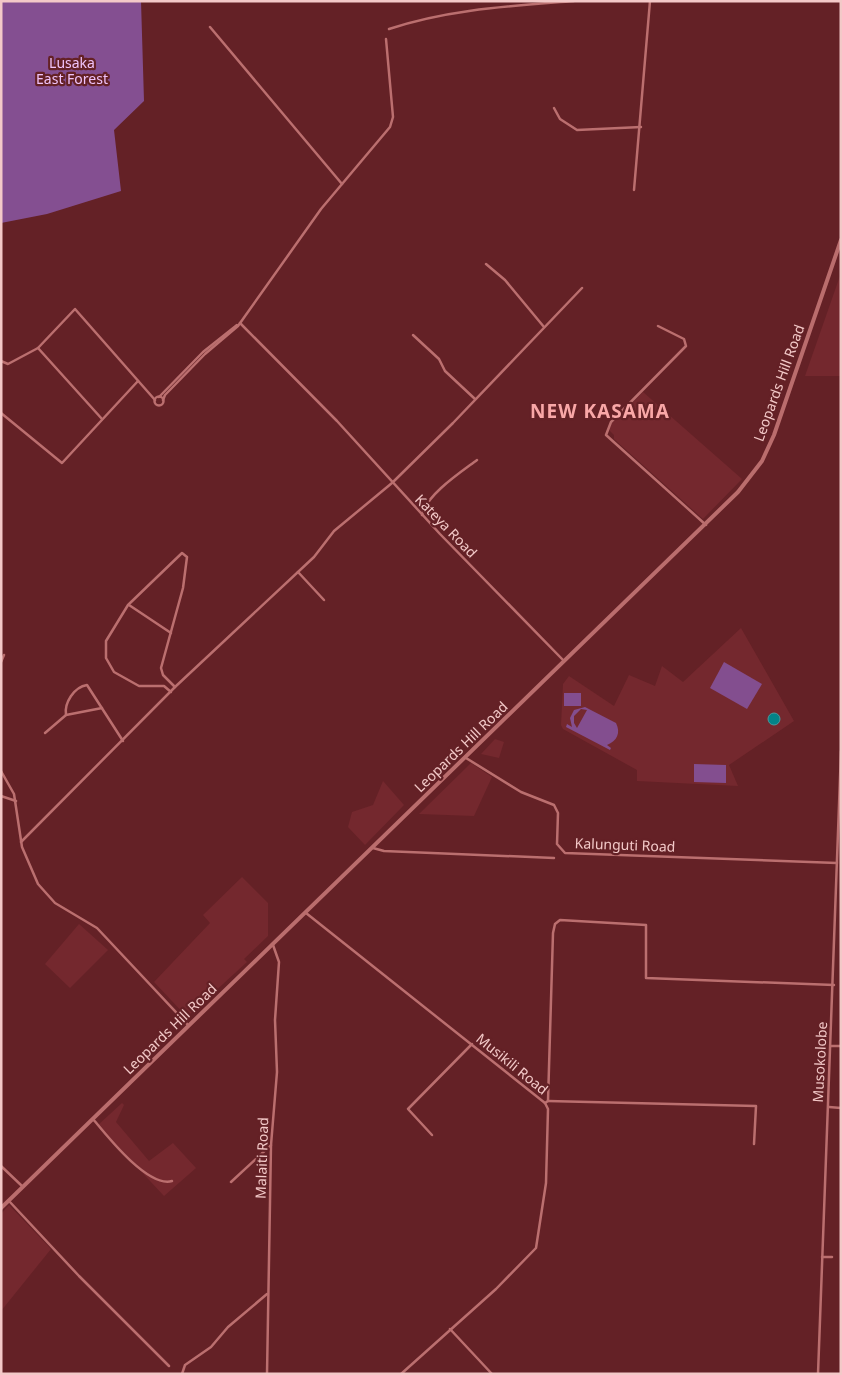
<svg xmlns="http://www.w3.org/2000/svg" width="842" height="1375" font-family="'Noto Sans',sans-serif">
	<style>
		.built { fill: #74282e }
		.green { fill: #834e8f; fill-rule: evenodd }
		.forest { fill: #844f91 }
		.water { fill: #038388; stroke: #4b989b }
		.lines { fill: none; stroke-linecap: round; stroke-linejoin: round }
		.minor { stroke: #bb6f6f; stroke-width: 2.5 }
		.secondary { stroke: #ba6d6d; stroke-width: 4 }
		.labels { text-anchor: middle; stroke-width: 4.5; stroke-linejoin: round; paint-order: stroke }
		.park-label { font-size: 14px; fill: #efc2f9; stroke: #642126 }
		.street-label { font-size: 14px; fill: #f3c9c8; stroke: #642126 }
		.district-label { font-size: 19px; font-weight: bold; letter-spacing: 1px; fill: #f9a7a7; stroke: #642126 }
	</style>
	<rect width="100%" height="100%" fill="#642126"/>
	<g class="built">
		<path d="M841 273V376H805Z"/>
		<path d="M643 392 742 479 703 519 614 439V435L609 430 611 424Z"/>
		<path d="M741 628 794 721 729 765 738 786 637 781V770L563 729 561 725 563 684 569 676 614 706 629 675 655 686 662 666 683 682Z"/>
		<path d="M495 739 504 742 499 758 481 754Z"/>
		<path d="M471 763 492 777 474 816 419 814Z"/>
		<path d="M383 781 404 805 365 845 348 827 352 812 373 805Z"/>
		<path d="M242 877 268 903V936L244 959 247 962 187 1017 154 982 210 923 203 915Z"/>
		<path d="M79 924 108 950 70 988 45 964Z"/>
		<path d="M122 1103 124 1105 116 1122 149 1161 173 1143 196 1168 164 1196 98 1125Z"/>
		<path d="M9 1205 51 1249 1 1311V1214Z"/>
	</g>
	<g class="green">
		<path d="M724 662 762 684 747 709 710 688Z"/>
		<rect x="564" y="693" width="17" height="13"/>
		<path d="M585 707 616 723C621 733 617 741 607 745L611 748 610 750 566 727 567 724 572 727 570 718 574 710ZM581 709 587 710 577 728 574 723V716Z"/>
		<path d="M694 764 726 765V783L694 782Z"/>
	</g>
	<path class="forest" d="M1 1H141L144 101 114 130 121 191 47 214 1 223Z"/>
	<circle class="water" cx="774" cy="719" r="6"/>
	<g class="lines">
		<g class="minor">
			<path d="M210 27 342 184"/>
			<path d="M389 29C449 9 512 6 574 1"/>
			<path d="M554 108 560 119 577 130 641 127"/>
			<path d="M634 190 650 1"/>
			<path d="M486 264 505 280 544 327"/>
			<path d="M240 323 337 421 440 534 564 661"/>
			<path d="M658 326 684 339 686 346 611 422 606 435 706 525"/>
			<path d="M413 335 439 359 445 371 475 399"/>
			<path d="M38 348 102 419"/>
			<path d="M1 361 8 364 38 348 75 309 155 400"/>
			<circle cx="159" cy="401" r="4.5"/>
			<path d="M159 397 203 352 237 325"/>
			<path d="M163 400 165 395 205 354 238 326 321 209 390 127 393 117 386 39"/>
			<path d="M1 413 62 463 138 381"/>
			<path d="M422 515C426 495 461 472 477 460"/>
			<path d="M298 572 324 600"/>
			<path d="M129 605 171 633"/>
			<path d="M1 662 4 655"/>
			<path d="M171 692 164 686H139L114 672 106 658V641L128 605 182 553 187 557 183 588 161 668 163 675 175 687"/>
			<path d="M66 715C64 703 74 687 87 685L123 741"/>
			<path d="M45 733 66 715 102 708"/>
			<path d="M466 758 521 792 554 805 558 813 557 844 565 853 837 863"/>
			<path d="M1 771 14 794 22 847 38 884 55 903 97 928 188 1025"/>
			<path d="M1 796 16 801"/>
			<path d="M21 842 175 687 314 557 334 531 392 483 453 423 582 288"/>
			<path d="M373 848 384 851 554 858"/>
			<path d="M306 913 545 1103 548 1109 546 1183 536 1248 496 1289 401 1374"/>
			<path d="M831 1046H841"/>
			<path d="M548 1101 756 1106 754 1144"/>
			<path d="M545 1103 548 1101 553 933 555 924 560 920 646 925V978L834 985"/>
			<path d="M829 1107 841 1108"/>
			<path d="M93 1119C107 1136 148 1188 172 1181"/>
			<path d="M432 1135 408 1109 472 1044"/>
			<path d="M1 1166 22 1186"/>
			<path d="M231 1182 271 1145"/>
			<path d="M9 1201 79 1276 169 1366"/>
			<path d="M822 1257H832"/>
			<path d="M450 1329 492 1374"/>
			<path d="M182 1374 185 1365 211 1347 228 1327 267 1294"/>
			<path d="M267 1374 271 1145 277 1072 275 1020 279 962 273 945"/>
			<path d="M818 1374 841 751"/>
		</g>
		<path class="secondary" d="M1 1208 738 492 762 461 774 435 841 240"/>
	</g>
	<g class="labels">
		<g class="park-label">
			<text x="72" y="68">Lusaka<tspan x="72" dy="16">East Forest</tspan></text>
		</g>
		<g class="street-label">
			<text transform="translate(779 383) rotate(-70)" y="5">Leopards Hill Road</text>
			<text transform="translate(446 526) rotate(46)" y="5">Kateya Road</text>
			<text transform="translate(461 747) rotate(-44)" y="5">Leopards Hill Road</text>
			<text transform="translate(625 845) rotate(2)" y="5">Kalunguti Road</text>
			<text transform="translate(170 1029) rotate(-44)" y="5">Leopards Hill Road</text>
			<text transform="translate(820 1062) rotate(-87)" y="5">Musokolobe</text>
			<text transform="translate(512 1064) rotate(39)" y="5">Musikili Road</text>
			<text transform="translate(262 1158) rotate(-88)" y="5">Malaiti Road</text>
		</g>
		<g class="district-label">
			<text x="600" y="418">NEW KASAMA</text>
		</g>
	</g>
	<rect width="842" height="1375" fill="none" stroke="#f3c9c8" stroke-width="5"/>
</svg>
